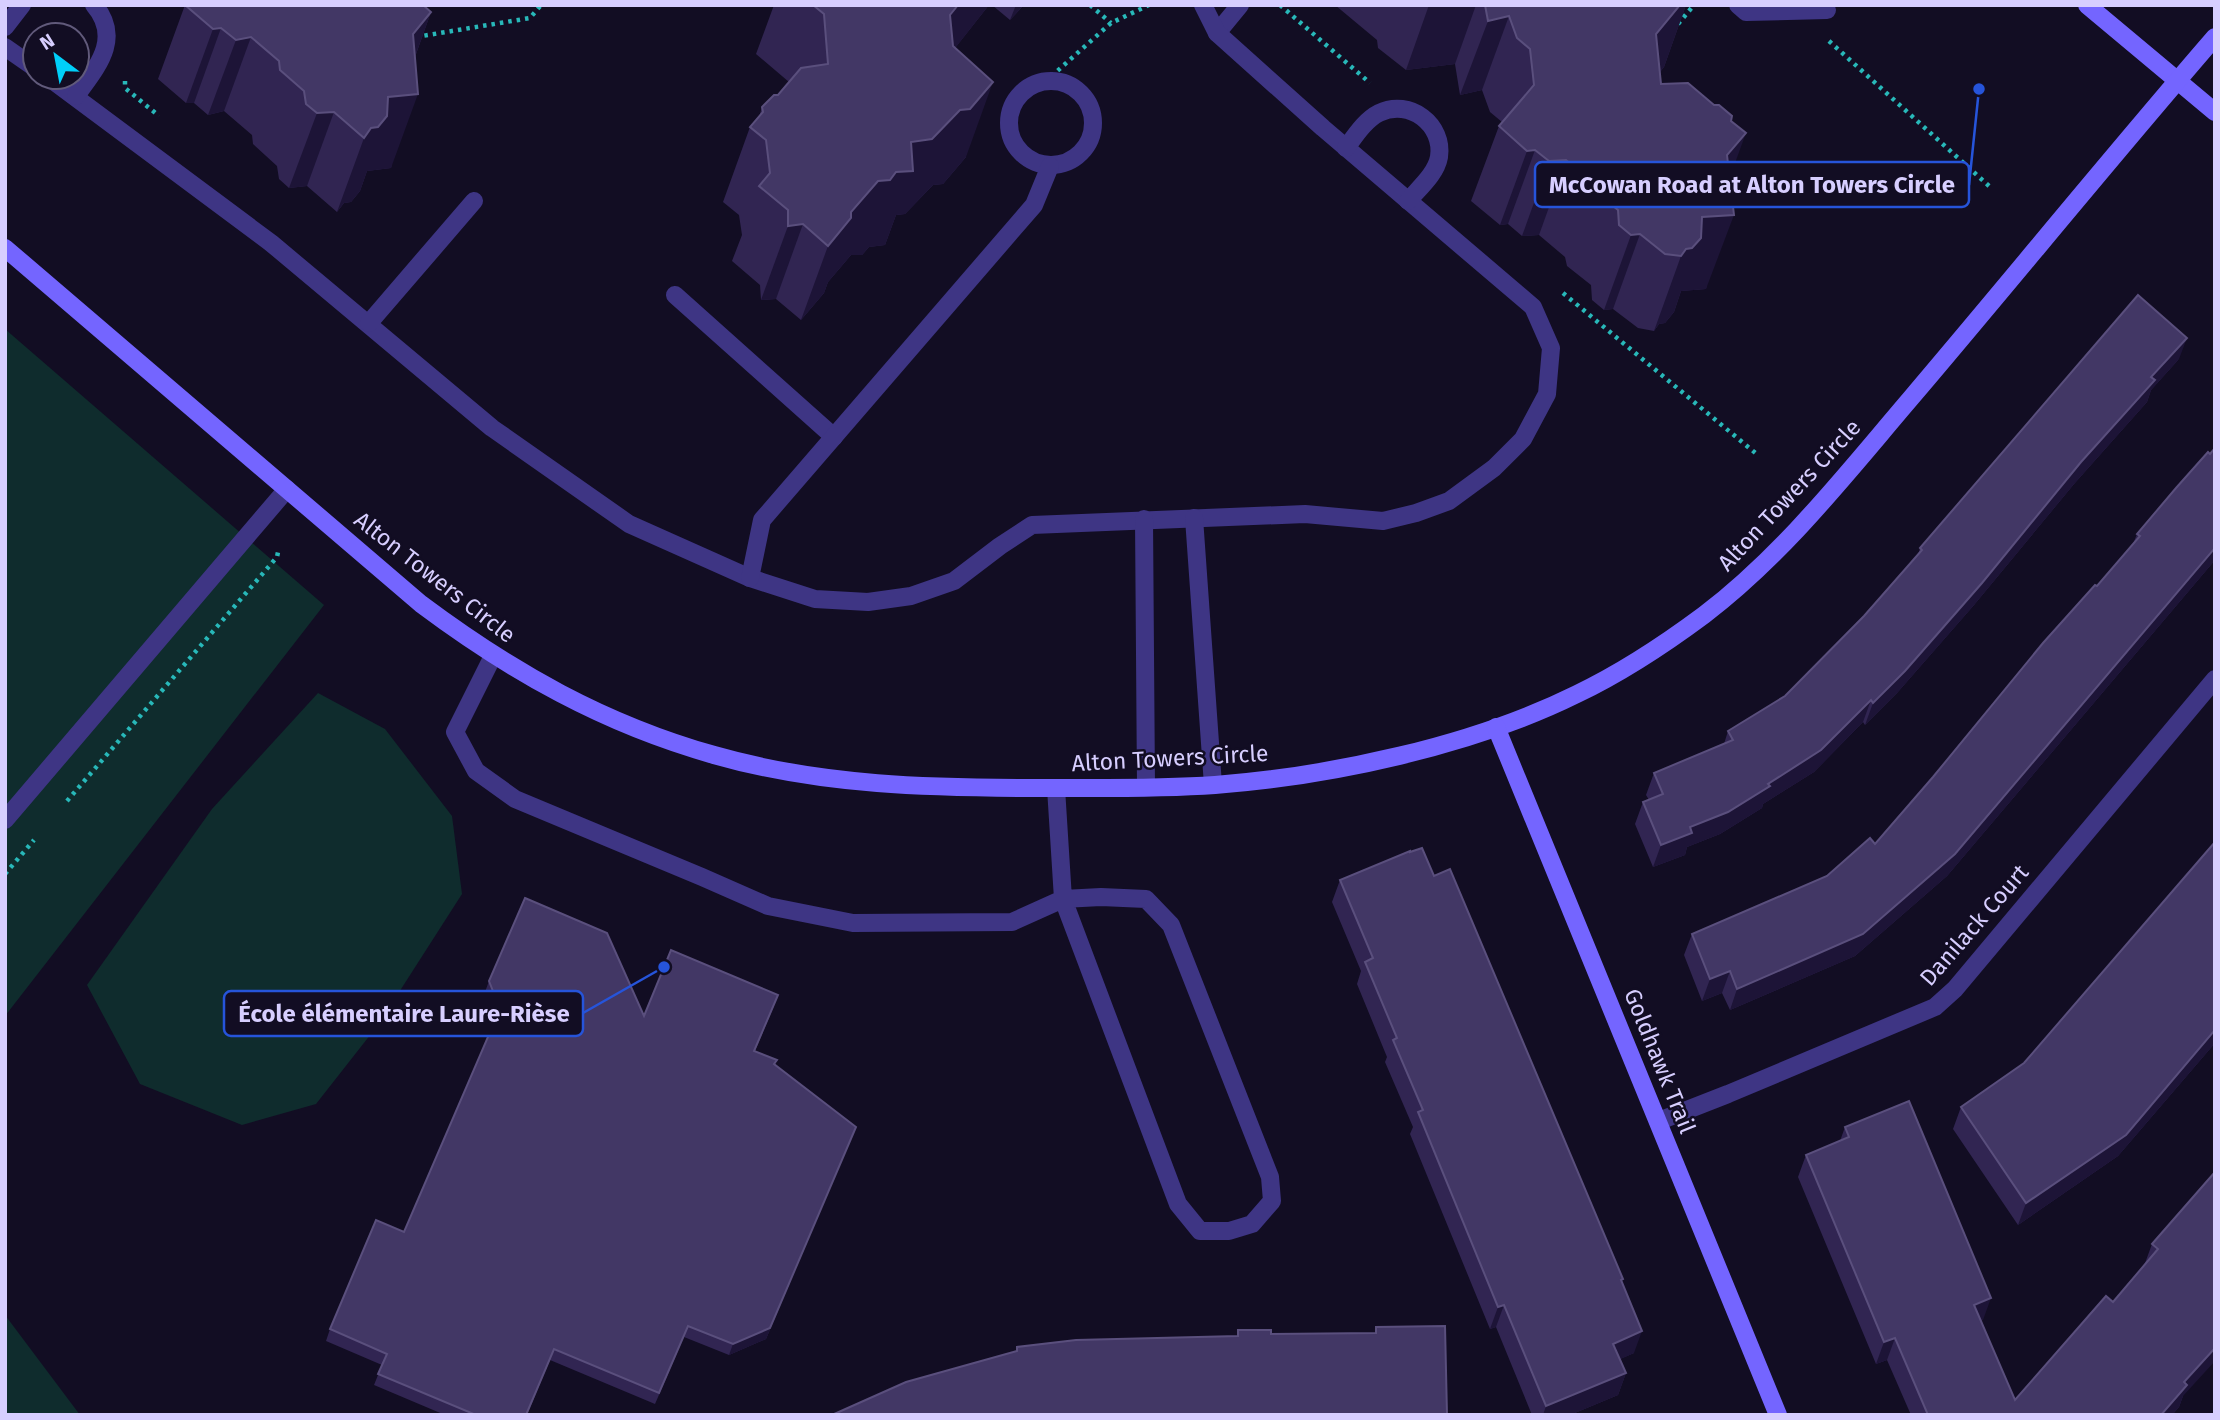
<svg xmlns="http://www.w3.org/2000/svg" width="2220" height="1420" font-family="'Fira Sans',sans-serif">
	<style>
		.green { fill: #0f2c2d }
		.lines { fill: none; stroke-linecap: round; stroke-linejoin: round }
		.path { stroke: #28b8b9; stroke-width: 4.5; stroke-dasharray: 3.5 5; stroke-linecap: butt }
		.lane { stroke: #3e3584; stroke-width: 18 }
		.street { stroke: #3e3584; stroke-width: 18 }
		.secondary { stroke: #7465ff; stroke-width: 18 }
		.wall { fill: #312552 }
		.shaded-wall { fill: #1d1437 }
		.building { fill: #423765; stroke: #5a4f7d; stroke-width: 2 }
		.labels { text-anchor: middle; stroke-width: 5; stroke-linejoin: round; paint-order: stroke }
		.street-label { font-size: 23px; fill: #d7ceff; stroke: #120d23 }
		.leader { fill: none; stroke: #2654da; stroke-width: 2.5 }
		.callout-dot { fill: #2654da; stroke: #120d23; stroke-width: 2.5 }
		.callout { fill: #120d23; stroke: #2654da; stroke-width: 2.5 }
		.callout-label { font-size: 24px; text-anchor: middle; font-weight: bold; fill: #d7ceff }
	</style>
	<rect width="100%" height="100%" fill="#120d23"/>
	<g class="green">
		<path d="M5 329 324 605 5 1016Z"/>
		<path d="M318 693 385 729 452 816 462 894 378 1025 316 1104 242 1125 140 1084 87 985 212 809Z"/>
		<path d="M5 1315 80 1415H5Z"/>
	</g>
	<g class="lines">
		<g class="path">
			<path d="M1090 5 1111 23"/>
			<path d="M1280 5 1370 83"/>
			<path d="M1678 24 1694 5"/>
			<path d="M416 37 530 18 541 5"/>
			<path d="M1829 41 1989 186"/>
			<path d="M125 81V88L159 116"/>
			<path d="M1045 82 1111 23 1149 5"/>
			<path d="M1563 293 1759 456"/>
			<path d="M67 801 277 557 278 552"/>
			<path d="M5 874 34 840"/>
		</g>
		<g class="lane">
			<path d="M1738 5 1746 12 1827 10"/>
			<path d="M5 27 22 5"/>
			<path d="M1217 33 1240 5"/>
			<path d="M5 47 35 68"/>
			<path d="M48 77 271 243 492 428 629 524 750 578 815 599 868 602 911 596 954 581 1000 546 1032 525 1305 514 1383 521 1416 513 1449 501 1494 468 1523 439 1547 394 1551 348 1533 307 1323 128 1217 33 1203 5"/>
			<circle cx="1051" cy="123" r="42"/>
			<path d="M76 96C96 68 123 39 94 5"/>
			<path d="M1346 148C1355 136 1365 120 1379 113 1410 98 1444 125 1439 157 1436 174 1419 188 1408 201"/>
			<path d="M675 295 834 437"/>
			<path d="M369 323 474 201"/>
			<path d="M1194 518 1213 785"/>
			<path d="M1144 519 1146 787"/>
			<path d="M750 578 762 520 1034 205 1050 166"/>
			<path d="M493 656 455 732 476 771 515 799 702 877 768 906 853 923 1012 922 1063 899 1101 897 1146 899 1171 925 1270 1177 1272 1201 1252 1224 1229 1231H1200L1178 1204 1063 899 1056 788"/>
			<path d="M5 820 287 489"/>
		</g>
		<path class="street" d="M1659 1121 1728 1094 1935 1007 1955 989 2215 679"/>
		<g class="secondary">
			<path d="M2087 5 2215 112"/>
			<path d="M5 248 421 604C512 672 604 724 714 755 822 786 932 788 1043 788 1100 788 1158 789 1215 785 1331 776 1472 746 1577 694 1621 673 1665 644 1704 615 1784 554 1846 474 1911 398 2013 278 2112 156 2215 37"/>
			<path d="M1496 727 1778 1415"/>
		</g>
	</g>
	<g class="wall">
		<path d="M185 5 431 12 415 57 391 168 367 171 360 191 351 202 344 203 337 212 307 186 289 188 279 179 277 166 253 144 252 135 224 111 208 115 194 103H186L158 79Z"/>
		<path d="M774 5H989L955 48 966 157 943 184 933 185 905 214 896 215 885 245 869 247 862 255H851L828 282 824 293 801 320 776 299 761 300 760 285 732 261 742 235 739 215 723 202 750 127 759 117 762 107 778 95 789 82 756 54Z"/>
		<path d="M992 5H1024L1010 20Z"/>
		<path d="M1335 5H1686L1664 67 1660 72 1661 84 1730 178 1706 289 1681 291 1674 312 1665 323 1659 324 1654 331 1638 328 1613 309 1604 310 1592 300 1591 285 1567 266 1565 257 1539 235 1522 236 1508 224 1500 225 1471 201 1499 126 1502 122 1490 112 1482 90 1460 95 1455 64 1406 70 1378 48 1377 40Z"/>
		<path d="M2179 359 2151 390 2147 402 2074 484 1974 605 1897 693 1865 725 1863 722 1814 772 1763 804 1762 808 1720 834 1687 847 1685 855 1653 867 1635 824 1643 802 1649 800 1646 795 1654 773 1724 744 1728 731 1785 696 1864 616 1918 555 1920 548Z"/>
		<path d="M2215 448V560L1947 876 1855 956 1730 1010 1722 993 1702 1001 1684 955 1692 934 1827 876 1875 844 2133 544 2137 534Z"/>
		<path d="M2215 842V1043L2118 1156 2018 1225 1953 1129 1961 1107 2024 1063Z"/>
		<path d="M1410 852 1434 876 1622 1282 1634 1353 1620 1359 1626 1373 1618 1395 1570 1415H1532L1496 1327 1490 1329 1410 1134 1413 1127 1385 1062 1387 1057 1357 984 1361 971 1332 902 1340 880Z"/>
		<path d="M489 981 644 1016 774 1006 755 1051 777 1060 775 1065 856 1127 766 1339 729 1355 684 1337 655 1404 550 1360 527 1415H445L374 1385 382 1365 326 1341 330 1329 404 1232 496 1019 485 992Z"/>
		<path d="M1845 1127 1983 1320H1981L2015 1400 2113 1302 2144 1266 2152 1244 2215 1172 2183 1396 2179 1407 2172 1415H1911L1887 1360 1876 1364 1798 1177 1806 1155 1840 1141Z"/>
	</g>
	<g class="shaded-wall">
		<path d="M953 5H989L923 89Z"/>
		<path d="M1016 5H1024L1010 20Z"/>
		<path d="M1429 5H1476L1455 64 1406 70Z"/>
		<path d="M1680 5H1686L1664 67 1629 109 1656 34Z"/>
		<path d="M431 12 404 87 418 94 391 168 367 171 360 191 351 202 344 203 337 212 364 138 388 97 413 34Z"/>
		<path d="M1509 16 1482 90 1460 95 1488 21Z"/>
		<path d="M221 28 194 103H186L213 29Z"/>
		<path d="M251 37 224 111 208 115 236 40Z"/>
		<path d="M993 82 966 157 943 184 933 185 905 214 896 215 885 245 869 247 862 255H851L828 282 824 293 801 320 828 246 851 212 911 142 960 110Z"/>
		<path d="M334 112 307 186 289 188 317 113Z"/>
		<path d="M1746 133 1719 207 1734 215 1706 289 1681 291 1674 312 1665 323 1659 324 1654 331 1681 256 1702 217 1727 155Z"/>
		<path d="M1535 150 1508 224 1500 225 1527 151Z"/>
		<path d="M1566 160 1539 235 1522 236 1549 161Z"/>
		<path d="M803 224 776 299 761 300 788 226Z"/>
		<path d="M1640 234 1613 309 1604 310 1631 235Z"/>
		<path d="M2187 338 2179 359 2151 390 2147 402 2074 484 1974 605 1897 693 1865 725 1873 703 2151 377Z"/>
		<path d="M2215 548V560L1947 876 1855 956 1730 1010 1737 989Z"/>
		<path d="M1871 700 1863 722 1814 772 1763 804 1762 808 1720 834 1687 847 1685 855 1653 867 1661 845 1690 827 1768 784Z"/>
		<path d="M1730 971 1722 993 1702 1001 1710 979Z"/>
		<path d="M2215 1030V1043L2118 1156 2018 1225 2026 1203Z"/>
		<path d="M856 1127 766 1339 729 1355 733 1344Z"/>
		<path d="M1991 1298 1983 1320 1966 1327 1974 1305Z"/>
		<path d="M1504 1305 1496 1327 1490 1329 1498 1307Z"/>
		<path d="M1642 1331 1634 1353 1605 1366 1613 1344Z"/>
		<path d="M1895 1338 1887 1360 1876 1364 1884 1342Z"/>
		<path d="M2215 1348V1361L2183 1396 2179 1407 2172 1415H2161L2184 1382Z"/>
		<path d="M1626 1373 1618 1395 1570 1415H1543L1546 1406Z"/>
	</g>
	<g class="building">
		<path d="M185 5H423L431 12 413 34 418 94 388 97 387 116 378 127 371 128 364 138 334 112 317 113 306 104 304 91 280 70 279 61 251 37 236 40 221 28 213 29Z"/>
		<path d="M813 5H958L950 15 953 46 993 82 970 109 960 110 932 139 911 142 913 171 896 172 890 180 878 181 851 212V218L828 246 803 224 788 226V210L759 186 770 173 766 140 750 127 763 112 762 107 774 95H778L801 68 828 64 824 14Z"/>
		<path d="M1485 5H1680L1656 34 1661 84 1688 83 1714 105H1719L1732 116 1731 121 1746 133 1727 155 1734 215 1702 217 1701 238 1692 248 1686 249 1681 256 1665 254 1640 234 1631 235 1619 225 1618 210 1594 191 1592 182 1566 160 1549 161 1535 150 1527 151 1499 126 1534 85 1530 49 1517 38 1509 16 1488 21Z"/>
		<path d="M2138 295 2187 338 2151 377 2155 380 2081 462 1982 583 1905 671 1873 703 1871 700 1821 750 1768 784 1770 786 1728 812 1690 827 1692 833 1661 845 1643 802 1663 794 1654 773 1733 740 1728 731 1785 696 1864 616 1922 550 1920 548Z"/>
		<path d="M2215 448V548L1955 854 1863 934 1737 989 1730 971 1710 979 1692 934 1827 876 1870 838 1875 844 1933 777 2043 643 2095 585 2097 586 2140 536 2137 534 2176 488 2208 452 2210 454Z"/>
		<path d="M2215 842V1030L2126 1135 2026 1203 1961 1107 2024 1063Z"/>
		<path d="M1422 848 1434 876 1450 869 1623 1279 1621 1280 1642 1331 1613 1344 1626 1373 1546 1406 1504 1305 1498 1307 1418 1112 1423 1110 1393 1040 1397 1038 1365 962 1373 958 1340 880 1410 851V852Z"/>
		<path d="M525 898 607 933 644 1016 671 950 778 995 754 1051 777 1060 774 1064 856 1127 770 1328 733 1344 688 1326 659 1393 554 1349 526 1415H476L378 1374 387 1354 330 1329 376 1220 404 1232 500 1009 489 981Z"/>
		<path d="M1909 1101 1991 1298 1974 1305 2015 1400 2106 1296 2113 1302 2158 1249 2152 1244 2215 1172V1348L2184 1382 2187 1385 2161 1415H1928L1895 1338 1884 1342 1806 1155 1849 1137 1845 1127Z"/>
		<path d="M1445 1326 1447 1415H832L906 1382 1017 1351V1347L1076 1340 1238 1336V1330H1271V1334L1376 1333V1327Z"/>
	</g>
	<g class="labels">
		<g class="street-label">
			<text transform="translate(1789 495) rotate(-47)" y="8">Alton Towers Circle</text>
			<text transform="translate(435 577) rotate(38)" y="8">Alton Towers Circle</text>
			<text transform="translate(1170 758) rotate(-3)" y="8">Alton Towers Circle</text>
			<text transform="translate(1974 925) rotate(-49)" y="8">Danilack Court</text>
			<text transform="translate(1660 1061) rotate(68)" y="8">Goldhawk Trail</text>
		</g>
	</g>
	<path class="leader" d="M1979 89L1969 185M664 967L583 1013"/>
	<g class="callout-dot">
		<circle cx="1979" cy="89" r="7"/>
		<circle cx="664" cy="967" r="7"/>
	</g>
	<g class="callout">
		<rect x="1535" y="162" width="434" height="45" rx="7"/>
		<rect x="224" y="991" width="359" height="45" rx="7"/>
	</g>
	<g class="callout-label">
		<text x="1752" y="193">McCowan Road at Alton Towers Circle</text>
		<text x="404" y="1022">École élémentaire Laure-Rièse</text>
	</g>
	<rect width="2220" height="1420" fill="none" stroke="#d7ceff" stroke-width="14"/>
	<g transform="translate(56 56) rotate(328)"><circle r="33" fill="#120d23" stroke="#615a7b" stroke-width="2"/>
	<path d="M0-5L12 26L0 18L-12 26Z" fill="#00cff9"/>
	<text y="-10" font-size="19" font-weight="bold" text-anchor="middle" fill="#d7ceff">N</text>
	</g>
</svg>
